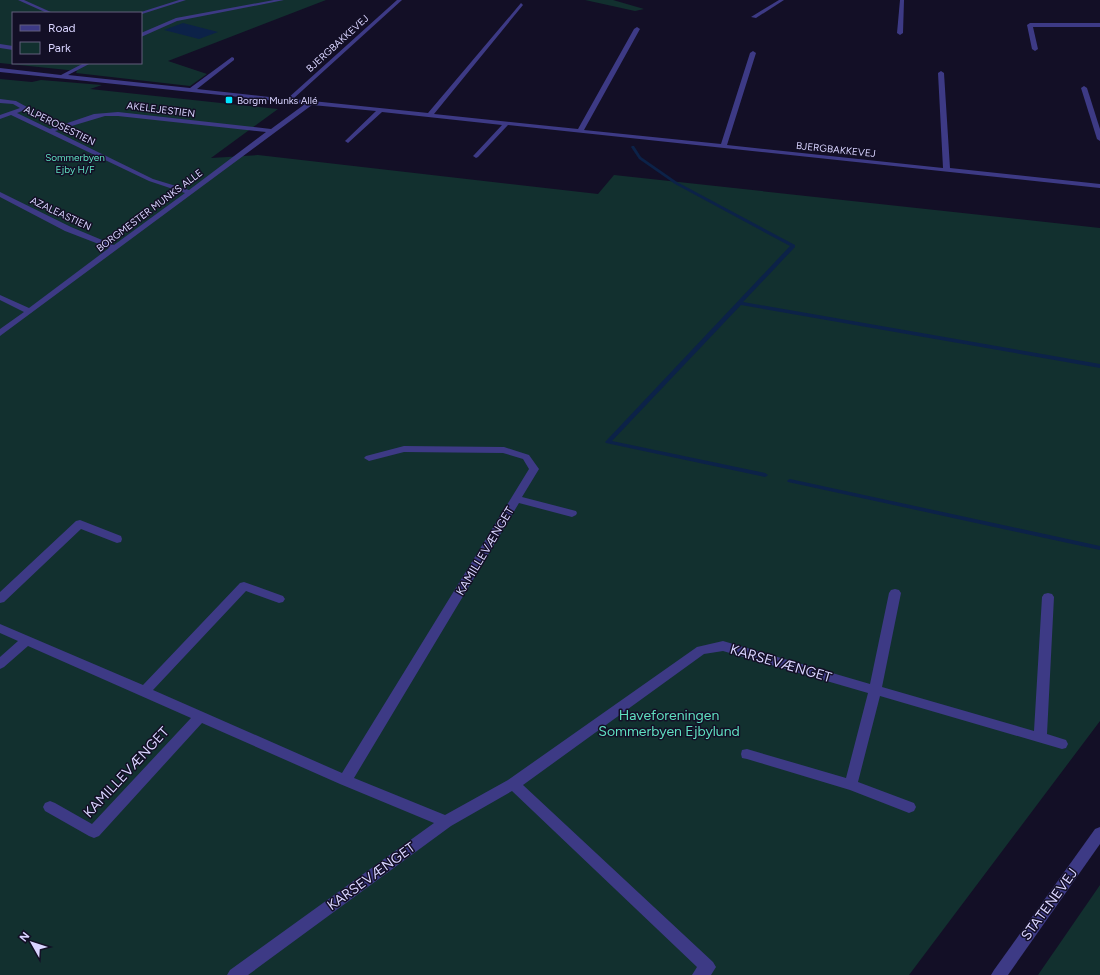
<svg xmlns="http://www.w3.org/2000/svg" width="1100" height="975" font-family="Figtree,sans-serif">
	<style>
		.green { fill: #12302f; fill-rule: evenodd }
		.water { fill: #0c2248 }
		.lines { fill: none; stroke-linecap: round; stroke-linejoin: round }
		.stream { fill: #0c2248; fill-rule: evenodd }
		.minor { fill: #3d3a85; fill-rule: evenodd }
		.poi-dot { fill: #00e5ff; stroke: #130f26; stroke-width: 1.5 }
		.labels { text-anchor: middle; stroke-width: 3; stroke-linejoin: round; paint-order: stroke }
		.far-street-label { font-size: 10px; fill: #d9d4ff; stroke: #130f26 }
		.far-poi-label { font-size: 10px; fill: #d9d4ff; stroke: #130f26; text-anchor: start }
		.far-park-label { font-size: 10px; fill: #5fe0c0; stroke: #130f26 }
		.street-label { font-size: 12px; fill: #d9d4ff; stroke: #130f26 }
		.near-street-label { font-size: 14px; fill: #d9d4ff; stroke: #130f26 }
		.near-park-label { font-size: 14px; fill: #5fe0c0; stroke: #130f26 }
	</style>
	<rect width="100%" height="100%" fill="#130f26"/>
	<g class="green">
		<path d="M0 0H326L168 61 207 74 190 86 76 73 77 71 0 63ZM13 13H141V63H13Z"/>
		<path d="M585 0H613L644 9 635 11Z"/>
		<path d="M0 79 32 82 41 80 102 85 90 89 278 109 211 158 258 155 598 194 614 175 1100 228V721L909 975H0Z"/>
		<path d="M1100 885V975H1038Z"/>
	</g>
	<path class="water" d="M183 23 218 32 199 39 164 30Z"/>
	<g class="lines">
		<g class="stream">
			<path d="M632 146H634L641 157 677 182 795 245V247L743 302 1100 364V368L741 305 612 441 765 473 768 475 767 476 765 477 606 443 605 442 606 441 790 246 675 184 639 159 631 147Z"/>
			<path d="M790 479 1100 546V550L788 482 787 481 788 480Z"/>
		</g>
		<g class="minor">
			<path d="M18 0H24L53 13H47Z"/>
			<path d="M179 0H186L142 14 138 13Z"/>
			<path d="M274 0H284L177 21 141 37V33L176 18Z"/>
			<path d="M397 0H402L293 99 428 113 521 3 523 5 434 114 578 129 634 29 637 27 640 29 584 130 721 144 750 53 753 51 756 53 727 145 943 168 938 73 941 71 944 73 950 168 1100 184V188L508 125 478 157 476 158 473 156 474 155 502 125 382 112 348 143 345 141 346 140 376 111 312 105 0 336V329L24 312 0 300V295L29 308 109 248 65 231 0 197V192L71 227 114 245 185 193 149 181 11 115 0 119V115L20 108 13 104 0 103V99L16 101 27 107V109L17 113 50 129 94 114 118 112 271 129 305 104 0 72V68L61 75 84 63H91L68 75 190 88 232 57 234 58V60L197 89 287 99ZM105 116H118L266 132 189 190 153 179 55 131Z"/>
			<path d="M779 0H784L756 18 751 17Z"/>
			<path d="M900 0H904L903 33 900 35 897 33Z"/>
			<path d="M1100 23V27H1033L1038 49 1035 51 1032 49 1027 25 1030 23Z"/>
			<path d="M0 44 13 46V50L0 48Z"/>
			<path d="M1084 86 1087 88 1100 129V141L1097 139 1081 88Z"/>
			<path d="M404 446 504 447 529 455 539 469 522 497 576 511 577 513 576 515 572 517 519 503 354 778 445 815 508 780 697 647 723 641 870 684 889 593 891 590 895 589 899 590 901 593 882 687 1034 731 1042 597 1044 594 1048 593 1052 594 1054 597 1047 734 1066 740 1068 744 1066 748 1062 749 880 696 858 782 914 803 916 807 914 811 909 813 850 790 747 759 742 758 741 754 742 750 747 749 846 778 868 693 723 651 704 654 523 785 713 962 716 967 711 975H692L697 967 512 791 451 826 248 975H227L230 970 434 823 340 784 202 723 99 836 94 838 89 836 45 811 43 807 45 803 50 801 55 803 92 824 191 718 28 646 4 667 0 669V657L18 641 0 633V624L143 685 240 583 244 582 283 596 285 599 283 602 279 603 246 591 153 690 342 773 529 469 523 459 503 453 404 452 369 461 364 458 366 456Z"/>
			<path d="M80 520 121 536 122 539 121 542 117 543 81 529 4 602 0 603V592L76 521Z"/>
			<path d="M1100 827V844L1008 975H991L994 970 1095 829Z"/>
		</g>
	</g>
	<rect class="poi-dot" x="225" y="96" width="8" height="8" rx="2"/>
	<g class="labels">
		<g class="far-street-label">
			<text transform="translate(337 43) rotate(-42)" y="4">BJERGBAKKEVEJ</text>
			<text transform="translate(161 109) rotate(7)" y="4">AKELEJESTIEN</text>
			<text transform="translate(60 125) rotate(26)" y="4">ALPEROSESTIEN</text>
			<text transform="translate(836 149) rotate(6)" y="4">BJERGBAKKEVEJ</text>
			<text transform="translate(149 210) rotate(-37)" y="4">BORGMESTER MUNKS ALLE</text>
			<text transform="translate(61 213) rotate(25)" y="4">AZALEASTIEN</text>
		</g>
		<g class="far-poi-label">
			<text x="237" y="104">Borgm Munks Allé</text>
		</g>
		<g class="far-park-label">
			<text x="75" y="161">Sommerbyen<tspan x="75" dy="12">Ejby H/F</tspan></text>
		</g>
		<g class="street-label">
			<text transform="translate(485 551) rotate(-59)" y="4">KAMILLEVÆNGET</text>
		</g>
		<g class="near-street-label">
			<text transform="translate(781 663) rotate(16)" y="5">KARSEVÆNGET</text>
			<text transform="translate(126 772) rotate(-47)" y="5">KAMILLEVÆNGET</text>
			<text transform="translate(371 876) rotate(-36)" y="5">KARSEVÆNGET</text>
			<text transform="translate(1049 904) rotate(-54)" y="5">STATENEVEJ</text>
		</g>
		<g class="near-park-label">
			<text x="669" y="720">Haveforeningen<tspan x="669" dy="16">Sommerbyen Ejbylund</tspan></text>
		</g>
	</g>
	<rect x="12" y="12" width="130" height="52" fill="#130f26" stroke="#625e7d"/>
	<rect x="20" y="25" width="20" height="6" fill="#3d3a85" stroke="#625e7d"/>
	<text x="48" y="32" font-size="12" fill="#d9d4ff">Road</text>
	<rect x="20" y="42" width="20" height="12" fill="#12302f" stroke="#625e7d"/>
	<text x="48" y="52" font-size="12" fill="#d9d4ff">Park</text>
	<g transform="translate(32 943) rotate(309)" stroke="#130f26" stroke-width="3" paint-order="stroke">
	<path d="M0-3L7 15L0 10L-7 15Z" fill="#d9d4ff"/>
	<text y="-6" font-size="11" font-weight="bold" text-anchor="middle" fill="#d9d4ff">N</text>
	</g>
</svg>
